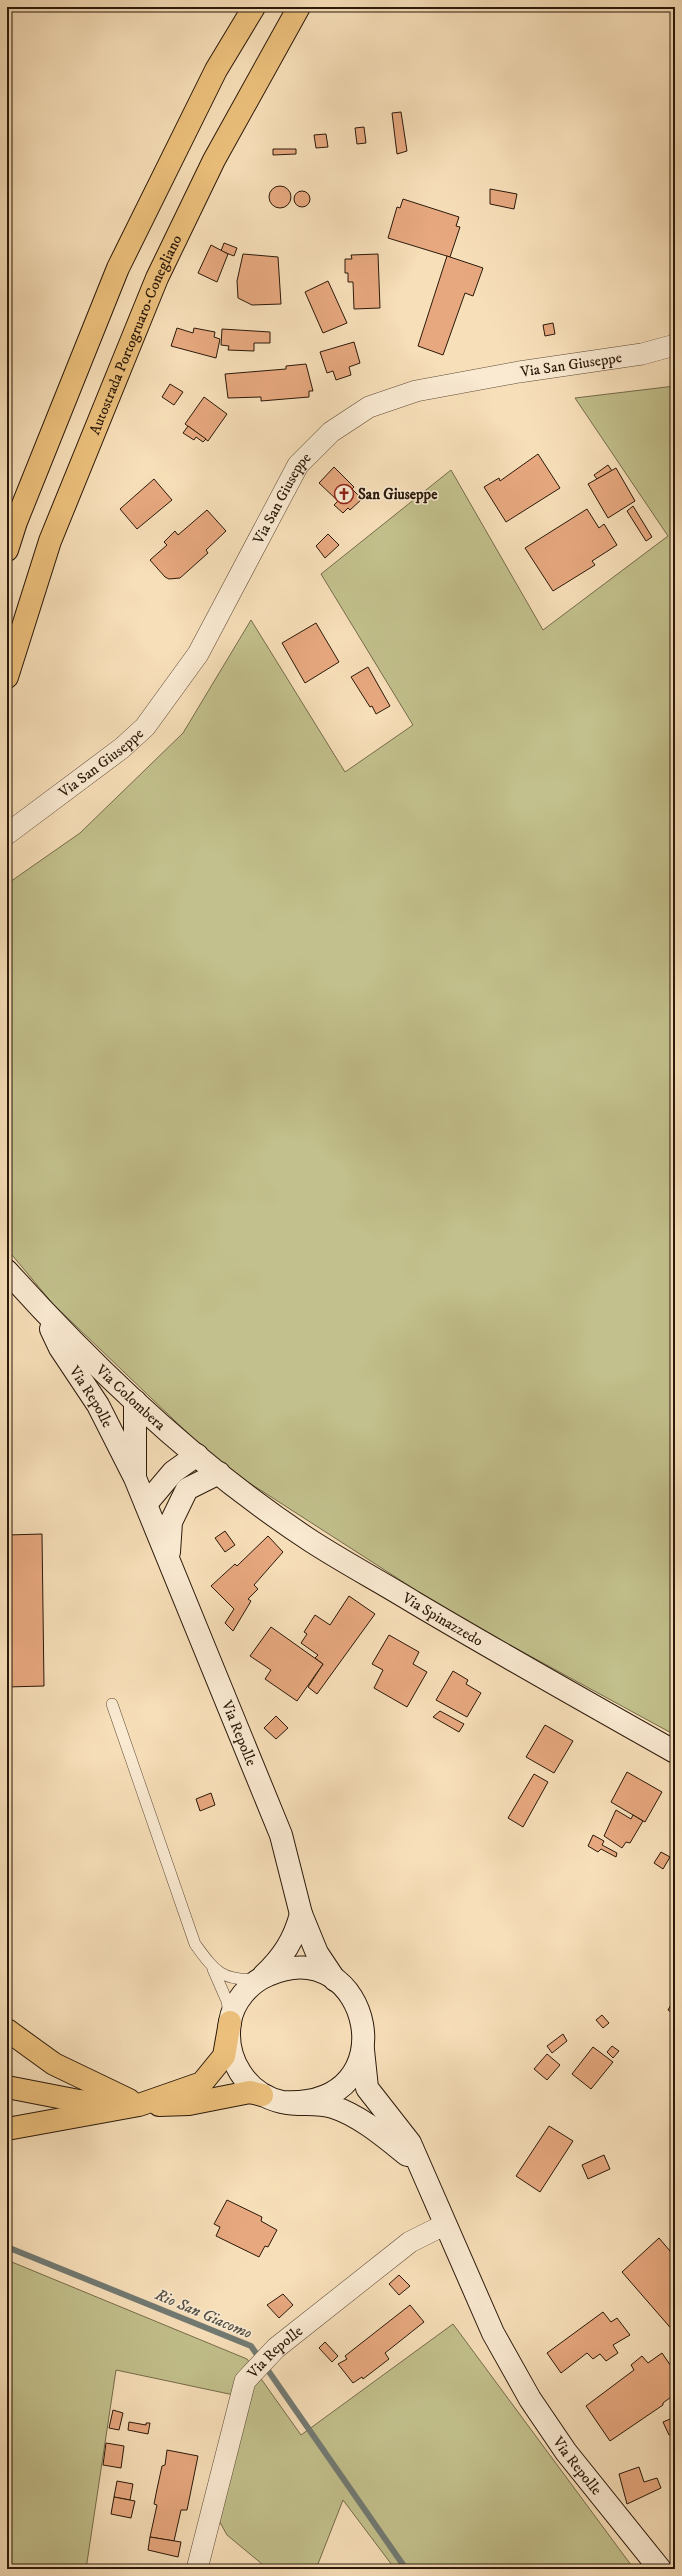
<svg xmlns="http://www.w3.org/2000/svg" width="682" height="2576" font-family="'IM FELL DW Pica',serif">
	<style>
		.green { fill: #c2c08c; stroke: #766c4b }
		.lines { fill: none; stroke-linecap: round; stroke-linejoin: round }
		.stream { stroke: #727a73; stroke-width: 6 }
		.building { fill: #e7a87f; stroke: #2b190a }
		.lane-casing { stroke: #5e4a36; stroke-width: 12 }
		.street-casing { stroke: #5e4a36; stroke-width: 22 }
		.secondary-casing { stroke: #2b190a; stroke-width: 24 }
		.highway-casing { stroke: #2b190a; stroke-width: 24 }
		.lane { stroke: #faead2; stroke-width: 11 }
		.street { stroke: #faead2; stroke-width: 21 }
		.secondary { stroke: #faead2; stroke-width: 22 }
		.highway { stroke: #ecc07c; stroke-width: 22 }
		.labels { text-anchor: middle; stroke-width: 3; stroke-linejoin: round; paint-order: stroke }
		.street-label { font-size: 15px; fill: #2b190a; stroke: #faead2 }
		.poi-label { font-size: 15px; font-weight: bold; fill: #2b190a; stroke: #faead2; text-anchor: start }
		.water-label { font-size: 16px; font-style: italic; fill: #545147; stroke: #faead2 }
	</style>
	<rect width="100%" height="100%" fill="#f7dfb9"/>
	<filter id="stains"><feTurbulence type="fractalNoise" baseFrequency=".005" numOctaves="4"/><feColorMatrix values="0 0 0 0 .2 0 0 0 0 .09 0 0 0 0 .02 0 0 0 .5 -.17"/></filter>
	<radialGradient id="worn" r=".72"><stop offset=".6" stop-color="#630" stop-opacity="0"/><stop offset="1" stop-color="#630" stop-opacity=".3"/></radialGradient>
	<g class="green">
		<path d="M675 386V1735L453 1614 220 1464 53 1304 7 1249V884L80 833 183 733 251 620 345 772 413 725 321 574 451 470 543 630 668 536 575 398Z"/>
		<path d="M7 2260 247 2359 301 2435 453 2324 634 2569H395L343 2500 316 2569H268L227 2535 217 2517 248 2398 116 2370 86 2569H7Z"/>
	</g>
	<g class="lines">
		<path class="stream" d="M7 2247 251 2346 406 2569"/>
	</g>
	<g class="building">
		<path d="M401 112 407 151 397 154 392 113Z"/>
		<path d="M364 127 366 143 357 144 355 128Z"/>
		<path d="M326 134 328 147 316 148 314 135Z"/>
		<path d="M273 149H296V154L273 155Z"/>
		<circle cx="280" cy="197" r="11"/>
		<path d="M490 189 517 194 514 209 490 204Z"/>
		<circle cx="302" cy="199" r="8"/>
		<path d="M403 199 459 217 456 226 460 227 450 257 388 238 397 207 400 208Z"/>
		<path d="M224 243 237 248 234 256 221 251Z"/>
		<path d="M211 245 228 254 217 282 198 273Z"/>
		<path d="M243 254 278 257 281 304 252 305 238 298 237 281Z"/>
		<path d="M378 254 380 308 354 309 353 282H348V273H345V259H352L351 255Z"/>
		<path d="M447 256 483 268 473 296 465 293 443 355 418 346Z"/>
		<path d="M328 281 347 323 323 333 305 292Z"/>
		<path d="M553 323 555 334 545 336 543 325Z"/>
		<path d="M177 328 193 333 194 328 215 332 214 337 220 339 216 358 171 346Z"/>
		<path d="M222 329 270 332V343H254V351L228 350 229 346 221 345Z"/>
		<path d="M354 342 360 363 349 367 351 375 336 380 333 371 327 373 320 352Z"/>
		<path d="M306 364 313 391H309V397L261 401V397L228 398 225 374 286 369V366Z"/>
		<path d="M170 384 183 392 174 405 162 397Z"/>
		<path d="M204 397 227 414 208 441 185 424Z"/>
		<path d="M188 426 206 439 203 442 196 437 194 440 183 433Z"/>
		<path d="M538 454 560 488 506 522 484 487 499 478 500 481Z"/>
		<path d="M608 465 612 471 597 479 594 475Z"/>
		<path d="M334 467 354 487 352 489 362 499 350 510 348 508 343 513 334 505 338 501 319 483Z"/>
		<path d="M616 468 635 501 608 518 588 484Z"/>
		<path d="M154 479 172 500 137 529 120 509Z"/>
		<path d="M633 506 652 537 646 541 627 511Z"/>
		<path d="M587 509 599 528 604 524 617 545 592 561 595 565 553 591 525 548Z"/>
		<path d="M207 510 226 531 206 550 208 553 180 578 169 579 165 577 150 560 167 545 164 542 175 531 178 535Z"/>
		<path d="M328 534 339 545 325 558 316 546Z"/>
		<path d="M316 623 339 662 305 683 282 643Z"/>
		<path d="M368 667 390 706 376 714 372 706 370 707 351 677Z"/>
		<path d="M225 1531 235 1545 225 1552 215 1538Z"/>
		<path d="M42 1534 44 1686 7 1687V1535Z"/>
		<path d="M268 1536 283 1552 254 1585 258 1589 248 1599 251 1601 233 1631 225 1623 234 1609 211 1586 235 1564 237 1566Z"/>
		<path d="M349 1596 375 1614 317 1694 308 1687 323 1664 315 1658 318 1655 301 1643 307 1634 304 1632 315 1615 330 1625Z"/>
		<path d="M271 1627 323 1664 297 1701 265 1679 271 1670 250 1656Z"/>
		<path d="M389 1635 419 1652 413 1664 427 1672 407 1707 374 1688 383 1670 372 1664Z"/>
		<path d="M453 1671 468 1680 466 1684 481 1693 467 1717 436 1700Z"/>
		<path d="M440 1711 464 1724 459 1732 433 1717Z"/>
		<path d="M276 1716 288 1728 276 1739 264 1728Z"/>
		<path d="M545 1725 573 1741 554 1773 526 1757Z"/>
		<path d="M627 1772 662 1792 645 1822 611 1802Z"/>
		<path d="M534 1774 548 1782 523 1827 508 1818Z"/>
		<path d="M211 1793 215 1805 200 1811 196 1799Z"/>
		<path d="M616 1810 631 1819 633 1815 643 1821 630 1843 626 1842 622 1848 604 1836Z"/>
		<path d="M593 1835 604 1841 602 1845 617 1853 616 1857 601 1849 598 1852 588 1846Z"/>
		<path d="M661 1852 670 1857 663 1869 654 1863Z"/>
		<path d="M675 1998V2015L668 2010Z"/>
		<path d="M602 2015 609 2023 603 2028 596 2020Z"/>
		<path d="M563 2034 567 2041 552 2053 547 2046Z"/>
		<path d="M612 2046 619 2051 613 2058 607 2052Z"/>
		<path d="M593 2047 613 2062 591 2089 572 2074Z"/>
		<path d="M547 2054 560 2065 547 2080 534 2069Z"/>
		<path d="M549 2126 573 2141 540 2192 516 2176Z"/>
		<path d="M604 2155 610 2169 588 2179 582 2165Z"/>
		<path d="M227 2200 262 2217 261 2221 277 2230 268 2247 265 2246 259 2257 216 2236 220 2227 214 2224Z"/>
		<path d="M659 2238 675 2257V2333L622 2272Z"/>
		<path d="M399 2275 410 2286 399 2295 389 2284Z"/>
		<path d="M283 2294 293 2305 279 2318 267 2305Z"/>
		<path d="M410 2305 424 2322 385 2353 389 2359 363 2379 362 2377 353 2383 338 2364 347 2359 345 2356Z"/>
		<path d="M603 2312 611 2322 617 2318 630 2335 613 2345 618 2353 606 2361 600 2354 593 2359 587 2353 561 2373 547 2353Z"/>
		<path d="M325 2342 338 2356 332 2362 319 2348Z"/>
		<path d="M662 2353 675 2372V2394L663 2403V2405L610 2441 586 2406 634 2370 631 2365 642 2356 648 2363Z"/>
		<path d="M113 2410 123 2413 119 2430 109 2428Z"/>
		<path d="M675 2417V2433L669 2435 663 2422Z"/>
		<path d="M129 2422 146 2425V2423H150L148 2434 128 2430Z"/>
		<path d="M671 2438H675V2452H672Z"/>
		<path d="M106 2443 124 2446 121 2468 103 2465Z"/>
		<path d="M167 2450 198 2456 187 2510H181L174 2541 150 2537 157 2505 154 2504 157 2489 162 2466 165 2465Z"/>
		<path d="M639 2467 644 2482 657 2478 661 2488 627 2504 619 2474Z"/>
		<path d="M117 2481 133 2484 130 2500 114 2497Z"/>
		<path d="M114 2497 135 2501 131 2518 111 2514Z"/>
		<path d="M150 2537 181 2542 178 2557 148 2550Z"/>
	</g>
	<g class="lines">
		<defs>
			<g id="lane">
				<path d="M112 1704 195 1944C214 1970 221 1981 255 1979"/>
				<path d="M213 1969 227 2001 229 2013"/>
			</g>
			<g id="street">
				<path id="s1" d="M7 834 122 748 145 727 198 654 298 465 331 432 369 407 416 391 519 372 642 354 675 345"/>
				<path id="s2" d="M197 2569 245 2381 276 2348 410 2242 444 2225"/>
			</g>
			<g id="secondary">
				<path id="s3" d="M7 1271C97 1371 198 1467 311 1541 345 1563 381 1582 415 1603 501 1654 588 1703 675 1752"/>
				<path id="s4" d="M51 1329 60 1348 98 1405 135 1478 281 1835 301 1914 317 1953 335 1980"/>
				<path d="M135 1474V1401"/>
				<path d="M146 1504 173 1472 197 1455"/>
				<path d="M169 1552 171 1522 187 1489 219 1473"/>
				<path d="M264 1975C283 1957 294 1940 301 1914"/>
				<path id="s5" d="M363 2050 367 2088 410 2143 493 2333 530 2399 566 2452 660 2569"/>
				<path d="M282 2102C412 2110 370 1929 268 1975 249 1983 233 2002 230 2022 224 2058 246 2094 282 2102 299 2106 317 2102 333 2107 359 2115 386 2138 407 2155"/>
			</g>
			<g id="highway">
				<path d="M7 550 16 522 118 268 216 70 254 7"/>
				<path id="s6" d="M7 677 50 541 157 278 214 160 299 7"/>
				<path d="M7 2030 54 2064 129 2100"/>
				<path d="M7 2087 79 2101 104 2103"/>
				<path d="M159 2105 189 2104 250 2092 262 2095"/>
				<path d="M7 2129 139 2105 202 2083 224 2056 230 2022"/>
			</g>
		</defs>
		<use href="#lane" class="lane-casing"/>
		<use href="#street" class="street-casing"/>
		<use href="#secondary" class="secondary-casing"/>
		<use href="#highway" class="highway-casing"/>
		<use href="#lane" class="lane"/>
		<use href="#street" class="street"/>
		<use href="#secondary" class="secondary"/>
		<use href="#highway" class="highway"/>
	</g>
	<defs>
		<symbol id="church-ring" viewBox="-11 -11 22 22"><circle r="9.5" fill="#faead2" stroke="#8f2418" stroke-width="1.5"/><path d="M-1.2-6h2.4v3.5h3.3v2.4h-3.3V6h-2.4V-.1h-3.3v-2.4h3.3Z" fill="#8f2418"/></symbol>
	</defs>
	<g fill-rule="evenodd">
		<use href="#church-ring" x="333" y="483" width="22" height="22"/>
	</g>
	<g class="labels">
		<g class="street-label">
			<text dy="5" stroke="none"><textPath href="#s6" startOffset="366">Autostrada Portogruaro-Conegliano</textPath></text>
			<text dy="5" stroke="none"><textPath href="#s1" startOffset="778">Via San Giuseppe</textPath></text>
			<text dy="5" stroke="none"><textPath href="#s1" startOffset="442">Via San Giuseppe</textPath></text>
			<text dy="5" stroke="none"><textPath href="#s1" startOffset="118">Via San Giuseppe</textPath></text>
			<text dy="5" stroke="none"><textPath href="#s4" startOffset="79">Via Repolle</textPath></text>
			<text dy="5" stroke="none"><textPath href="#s3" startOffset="177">Via Colombera</textPath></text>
			<text dy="5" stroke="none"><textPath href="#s3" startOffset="561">Via Spinazzedo</textPath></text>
			<text dy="5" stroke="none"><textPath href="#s4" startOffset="447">Via Repolle</textPath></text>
			<text dy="5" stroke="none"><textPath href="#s2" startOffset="236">Via Repolle</textPath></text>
			<text dy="5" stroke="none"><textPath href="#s5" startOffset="473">Via Repolle</textPath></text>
		</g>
		<g class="poi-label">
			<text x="358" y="499">San Giuseppe</text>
		</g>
		<g class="water-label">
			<text transform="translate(204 2313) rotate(23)" y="6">Rio San Giacomo</text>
		</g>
	</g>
	<rect width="682" height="2576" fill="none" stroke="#f7dfb9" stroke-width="24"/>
	<rect x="8" y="8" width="666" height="2560" fill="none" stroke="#2b190a" stroke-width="2"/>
	<rect x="12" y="12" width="658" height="2552" fill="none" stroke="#2b190a"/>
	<rect width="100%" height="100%" filter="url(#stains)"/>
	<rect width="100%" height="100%" fill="url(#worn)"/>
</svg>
